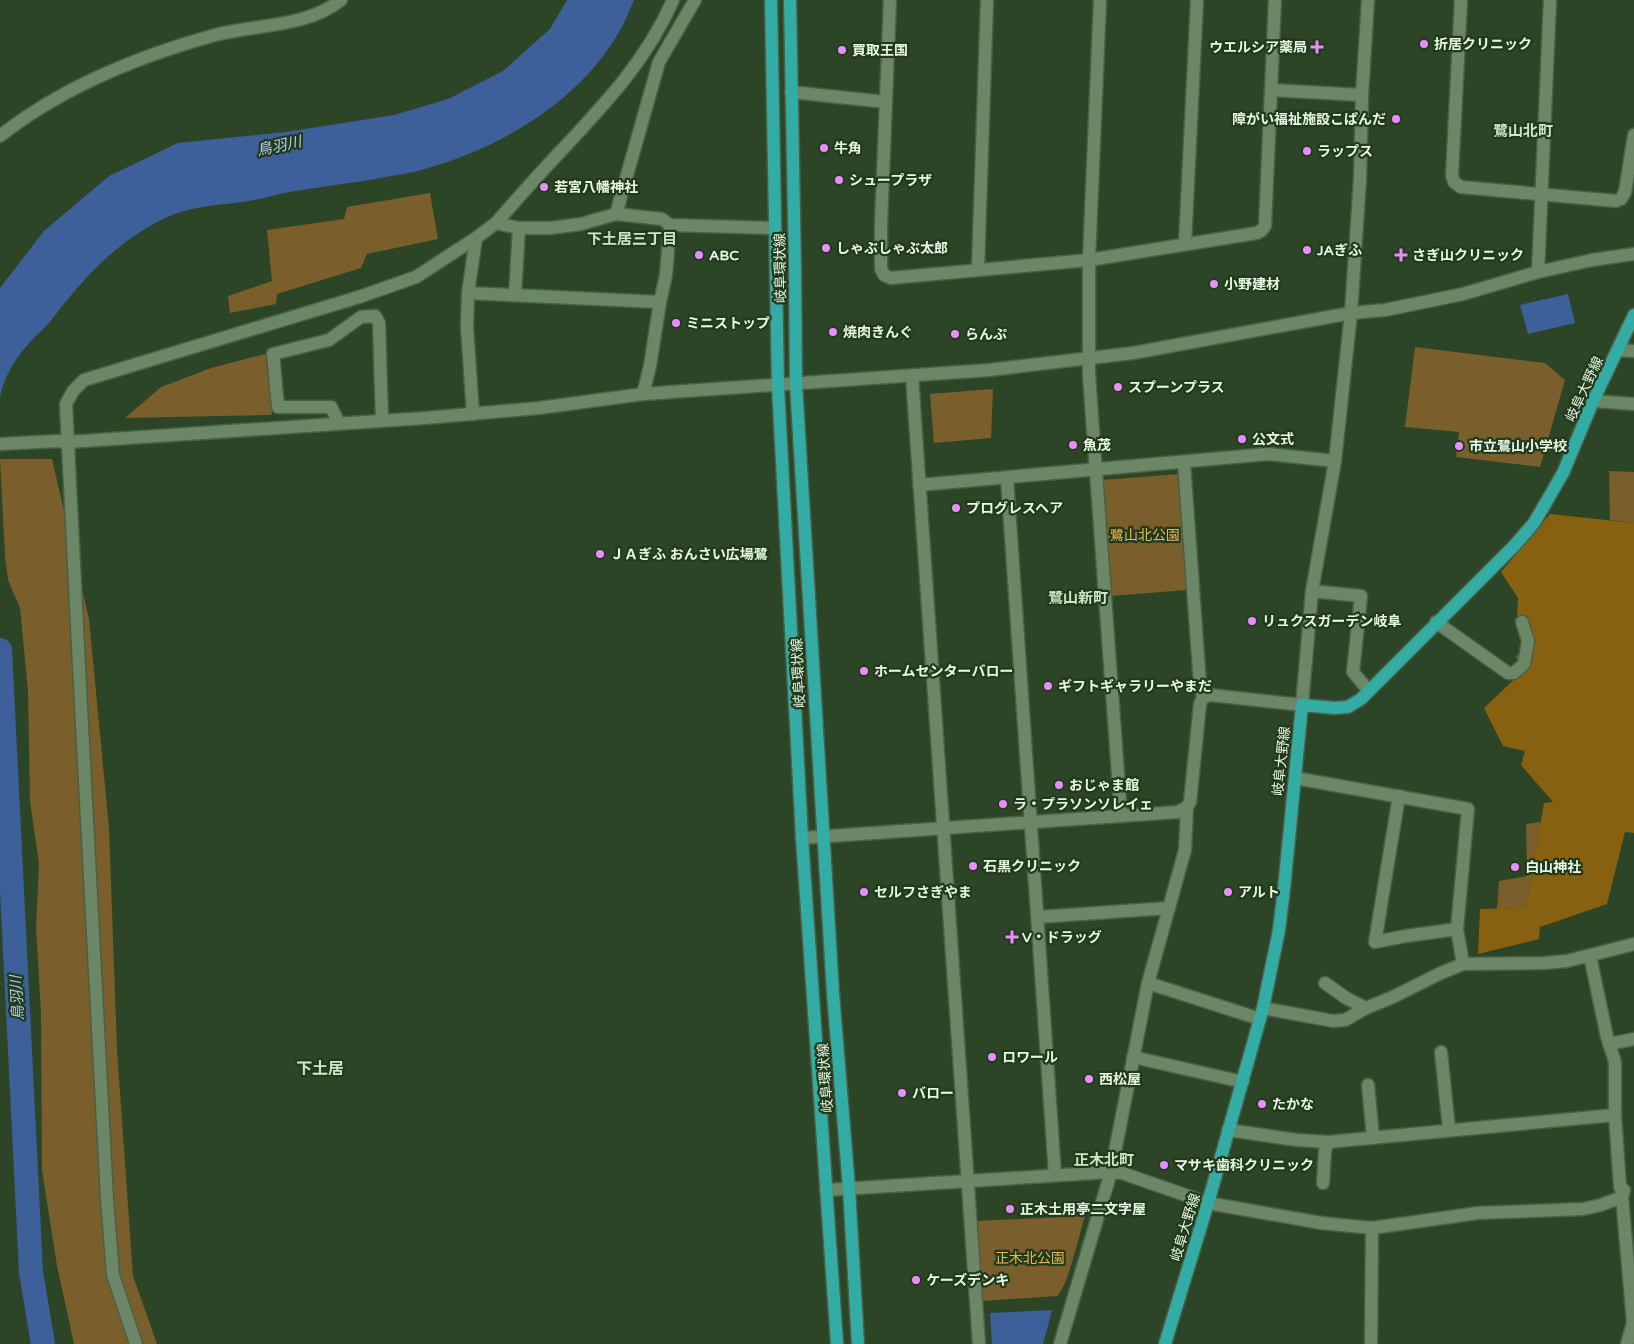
<svg xmlns="http://www.w3.org/2000/svg" width="1634" height="1344" font-family="'Varela Round','Noto Sans JP',sans-serif">
	<style>
		.green { fill: #7a5e2c }
		.forest { fill: #87610f }
		.water { fill: #3d609a }
		.lines { fill: none; stroke-linecap: round; stroke-linejoin: round }
		.river { stroke: #3d609a; stroke-width: 24 }
		.minor-casing { stroke: #4a6046; stroke-width: 15 }
		.tertiary-casing { stroke: #4a6046; stroke-width: 15 }
		.primary-casing { stroke: #4a6046; stroke-width: 15 }
		.minor { stroke: #6b8765; stroke-width: 12 }
		.tertiary { stroke: #6b8765; stroke-width: 12 }
		.primary { stroke: #32aca4; stroke-width: 12 }
		.poi-dot { fill: #e98dfe; stroke: #223a1c; stroke-width: 2 }
		.labels { text-anchor: middle; stroke-width: 4.5; stroke-linejoin: round; paint-order: stroke }
		.poi-label { font-size: 14px; font-weight: bold; fill: #e7f7e4; stroke: #223a1c; text-anchor: start }
		.street-label { font-size: 14px; fill: #e7f7e4; stroke: #223a1c }
		.park-label { font-size: 14px; fill: #ecb651; stroke: #223a1c }
		.neighbourhood-label { font-size: 15px; font-weight: bold; fill: #c9e7c2; stroke: #223a1c }
		.water-label { font-size: 15px; font-style: italic; fill: #b8cdef; stroke: #223a1c }
		.quarter-label { font-size: 16px; font-weight: bold; fill: #c9e7c2; stroke: #223a1c }
	</style>
	<rect width="100%" height="100%" fill="#2c4527"/>
	<g class="green">
		<path d="M430 193 438 239 367 254 361 268 277 294 276 304 230 313 228 296 272 281 267 230 344 219 347 207Z"/>
		<path d="M1415 347 1545 363 1565 380 1540 467 1456 457 1459 432 1405 427Z"/>
		<path d="M269 353 272 415 125 418 161 387 211 368Z"/>
		<path d="M993 389 991 438 934 443 930 394Z"/>
		<path d="M0 459H52L89 619 109 828 117 1050 133 1276 157 1344H74L57 1266 42 1170 41 1013 36 927 39 864 30 801 28 692 20 608 8 580 5 556Z"/>
		<path d="M1609 471 1634 472V523L1610 520Z"/>
		<path d="M1179 474 1187 590 1111 596 1102 480Z"/>
		<path d="M1541 822 1526 908 1497 909 1499 881 1527 876 1526 824Z"/>
		<path d="M1085 1216C1080 1231 1068 1287 1057 1296L982 1301 976 1221Z"/>
	</g>
	<path class="forest" d="M1550 514 1634 523V833L1625 832 1607 904 1540 927 1539 939 1478 954 1480 909 1526 908 1544 803 1553 802 1521 765 1525 751 1503 746 1484 708 1521 673 1516 656 1533 641 1529 622 1517 616 1518 598 1501 572Z"/>
	<g class="water">
		<path d="M567 0H634C629 11 625 22 619 32 579 102 500 148 425 169 412 173 398 175 385 177 350 184 314 187 279 194 274 195 269 197 264 198 230 206 195 203 163 219 112 245 83 279 49 323 46 327 42 330 38 334 20 351 4 374 0 398V288L44 231 109 176 178 143 286 132 394 115 448 99 503 71 550 29Z"/>
		<path d="M1568 294 1575 323 1528 334 1520 305Z"/>
		<path d="M1052 1310 1043 1344H992L990 1313Z"/>
	</g>
	<g class="lines">
		<path class="river" d="M0 650 31 1272 43 1344"/>
		<defs>
			<g id="minor">
				<path d="M890 0 881 224V269L884 275 891 278 1089 260 1257 233 1262 230 1265 226 1275 0"/>
				<path d="M1100 0 1089 260V375L1121 816"/>
				<path d="M1461 0 1452 175 1454 182 1461 187 1616 201 1621 199 1625 192 1634 135"/>
				<path d="M1271 90 1362 95"/>
				<path d="M791 92 886 102"/>
				<path d="M0 136C62 87 139 56 215 35 257 24 305 28 341 0"/>
				<path d="M616 214 659 62 695 0"/>
				<path d="M496 223 519 228H551L581 224 616 214 662 219 670 225 775 228"/>
				<path d="M1185 244 1197 0"/>
				<path d="M978 269 987 0"/>
				<path d="M1538 272 1550 0"/>
				<path d="M468 293 660 302"/>
				<path d="M515 295 519 228"/>
				<path d="M1618 350 1634 351"/>
				<path d="M912 376 979 1344"/>
				<path d="M643 394 650 366 660 302 666 275 670 225"/>
				<path d="M1593 401 1634 404"/>
				<path d="M473 414 467 327 468 293 476 238"/>
				<path d="M339 423 331 407H278L273 354 329 340 361 317 375 316 379 323 382 420"/>
				<path d="M1184 463 1200 684 1203 697"/>
				<path d="M1007 478 1055 1175"/>
				<path d="M919 485 1268 454 1335 461"/>
				<path d="M1312 591 1361 596 1353 672 1369 691"/>
				<path d="M1436 622 1508 673H1514L1524 664 1528 641 1522 622"/>
				<path d="M1295 778 1468 809 1457 929 1463 964"/>
				<path d="M1399 796 1375 942 1406 936 1457 929"/>
				<path d="M1038 917 1169 908"/>
				<path d="M1590 956 1607 1037 1615 1062V1115L1620 1187 1624 1190 1622 1197 1633 1323 1627 1344"/>
				<path d="M1148 983 1260 1019"/>
				<path d="M1325 983 1346 998 1366 1008"/>
				<path d="M1263 1008 1333 1021 1345 1020 1366 1008 1393 997 1441 973 1463 964 1544 963 1567 961 1634 944"/>
				<path d="M1609 1044 1634 1039"/>
				<path d="M1441 1052 1449 1129"/>
				<path d="M1133 1057 1243 1082"/>
				<path d="M1368 1085 1373 1137"/>
				<path d="M1228 1130 1297 1140 1328 1142 1615 1115"/>
				<path d="M1323 1183 1325 1151 1328 1142"/>
				<path d="M1208 1203 1321 1223 1372 1228 1478 1213 1583 1209 1601 1205 1622 1197"/>
				<path d="M136 1344 113 1275 107 1199 81 706 66 404 73 391 84 380 359 297 416 277 476 238 496 223C517 199 538 175 560 152 604 105 647 60 673 0"/>
				<path d="M1060 1344 1111 1172 1148 983 1185 850 1187 807"/>
				<path d="M1371 1344 1372 1228"/>
			</g>
			<g id="tertiary">
				<path d="M0 444 57 441 68 442 425 418 539 408 643 394 989 370 1133 353 1351 313 1385 310 1463 294 1538 272 1592 260 1634 254"/>
				<path d="M802 838 1178 812 1187 807 1190 802 1200 704 1203 697 1210 695 1302 705 1312 591 1335 461 1351 313 1360 179 1362 95 1368 0"/>
				<path d="M826 1190 1111 1172 1122 1173 1208 1203"/>
			</g>
			<g id="primary">
				<path d="M771 0 778 386 802 838 837 1344"/>
				<path d="M790 0 795 269 796 384 833 993 849 1188 858 1344"/>
				<path d="M1165 1344 1208 1203 1263 1008 1279 930 1284 889 1302 705 1334 708 1348 707 1361 699 1514 546 1534 523 1563 473 1593 401 1634 315"/>
			</g>
		</defs>
		<use href="#minor" class="minor-casing"/>
		<use href="#tertiary" class="tertiary-casing"/>
		<use href="#primary" class="primary-casing"/>
		<use href="#minor" class="minor"/>
		<use href="#tertiary" class="tertiary"/>
		<use href="#primary" class="primary"/>
	</g>
	<g class="poi-dot">
		<circle cx="1424" cy="44" r="5"/>
		<path d="M1314.5 39.5h5v5h5v5h-5v5h-5v-5h-5v-5h5z"/>
		<circle cx="842" cy="50" r="5"/>
		<circle cx="1396" cy="119" r="5"/>
		<circle cx="824" cy="148" r="5"/>
		<circle cx="1307" cy="151" r="5"/>
		<circle cx="839" cy="180" r="5"/>
		<circle cx="544" cy="187" r="5"/>
		<circle cx="826" cy="248" r="5"/>
		<circle cx="1307" cy="250" r="5"/>
		<circle cx="699" cy="255" r="5"/>
		<path d="M1398.5 247.5h5v5h5v5h-5v5h-5v-5h-5v-5h5z"/>
		<circle cx="1214" cy="284" r="5"/>
		<circle cx="676" cy="323" r="5"/>
		<circle cx="833" cy="332" r="5"/>
		<circle cx="955" cy="334" r="5"/>
		<circle cx="1118" cy="387" r="5"/>
		<circle cx="1242" cy="439" r="5"/>
		<circle cx="1073" cy="445" r="5"/>
		<circle cx="1459" cy="446" r="5"/>
		<circle cx="956" cy="508" r="5"/>
		<circle cx="600" cy="554" r="5"/>
		<circle cx="1252" cy="621" r="5"/>
		<circle cx="864" cy="671" r="5"/>
		<circle cx="1048" cy="686" r="5"/>
		<circle cx="1059" cy="785" r="5"/>
		<circle cx="1003" cy="804" r="5"/>
		<circle cx="973" cy="866" r="5"/>
		<circle cx="1515" cy="867" r="5"/>
		<circle cx="864" cy="892" r="5"/>
		<circle cx="1228" cy="892" r="5"/>
		<path d="M1009.5 929.5h5v5h5v5h-5v5h-5v-5h-5v-5h5z"/>
		<circle cx="992" cy="1057" r="5"/>
		<circle cx="1089" cy="1079" r="5"/>
		<circle cx="902" cy="1093" r="5"/>
		<circle cx="1262" cy="1104" r="5"/>
		<circle cx="1164" cy="1165" r="5"/>
		<circle cx="1010" cy="1209" r="5"/>
		<circle cx="916" cy="1280" r="5"/>
	</g>
	<g class="labels">
		<g class="poi-label">
			<text x="1434" y="49">折居クリニック</text>
			<text x="1307" y="52" text-anchor="end">ウエルシア薬局</text>
			<text x="852" y="55">買取王国</text>
			<text x="1386" y="124" text-anchor="end">障がい福祉施設こぱんだ</text>
			<text x="834" y="153">牛角</text>
			<text x="1317" y="156">ラップス</text>
			<text x="849" y="185">シュープラザ</text>
			<text x="554" y="192">若宮八幡神社</text>
			<text x="836" y="253">しゃぶしゃぶ太郎</text>
			<text x="1317" y="255">JAぎふ</text>
			<text x="709" y="260">ABC</text>
			<text x="1412" y="260">さぎ山クリニック</text>
			<text x="1224" y="289">小野建材</text>
			<text x="686" y="328">ミニストップ</text>
			<text x="843" y="337">焼肉きんぐ</text>
			<text x="965" y="339">らんぷ</text>
			<text x="1128" y="392">スプーンプラス</text>
			<text x="1252" y="444">公文式</text>
			<text x="1083" y="450">魚茂</text>
			<text x="1469" y="451">市立鷺山小学校</text>
			<text x="966" y="513">プログレスヘア</text>
			<text x="610" y="559">ＪＡぎふ おんさい広場鷺</text>
			<text x="1262" y="626">リュクスガーデン岐阜</text>
			<text x="874" y="676">ホームセンターバロー</text>
			<text x="1058" y="691">ギフトギャラリーやまだ</text>
			<text x="1069" y="790">おじゃま館</text>
			<text x="1013" y="809">ラ・プラソンソレイェ</text>
			<text x="983" y="871">石黒クリニック</text>
			<text x="1525" y="872">白山神社</text>
			<text x="874" y="897">セルフさぎやま</text>
			<text x="1238" y="897">アルト</text>
			<text x="1022" y="942">V・ドラッグ</text>
			<text x="1002" y="1062">ロワール</text>
			<text x="1099" y="1084">西松屋</text>
			<text x="912" y="1098">バロー</text>
			<text x="1272" y="1109">たかな</text>
			<text x="1174" y="1170">マサキ歯科クリニック</text>
			<text x="1020" y="1214">正木土用亭二文字屋</text>
			<text x="926" y="1285">ケーズデンキ</text>
		</g>
		<g class="street-label">
			<text transform="translate(780 268) rotate(-91)" y="5">岐阜環状線</text>
			<text transform="translate(1584 389) rotate(-65)" y="5">岐阜大野線</text>
			<text transform="translate(798 673) rotate(-93)" y="5">岐阜環状線</text>
			<text transform="translate(1281 761) rotate(-84)" y="5">岐阜大野線</text>
			<text transform="translate(825 1078) rotate(-94)" y="5">岐阜環状線</text>
			<text transform="translate(1185 1227) rotate(-73)" y="5">岐阜大野線</text>
		</g>
		<g class="park-label">
			<text x="1145" y="540">鷺山北公園</text>
			<text x="1030" y="1263">正木北公園</text>
		</g>
		<g class="neighbourhood-label">
			<text x="1523" y="136">鷺山北町</text>
			<text x="632" y="244">下土居三丁目</text>
			<text x="1078" y="603">鷺山新町</text>
			<text x="1104" y="1165">正木北町</text>
		</g>
		<g class="water-label">
			<text transform="translate(279 146) rotate(-12)" y="5">鳥羽川</text>
			<text transform="translate(17 998) rotate(-93)" y="5">鳥羽川</text>
		</g>
		<g class="quarter-label">
			<text x="320" y="1074">下土居</text>
		</g>
	</g>
</svg>
